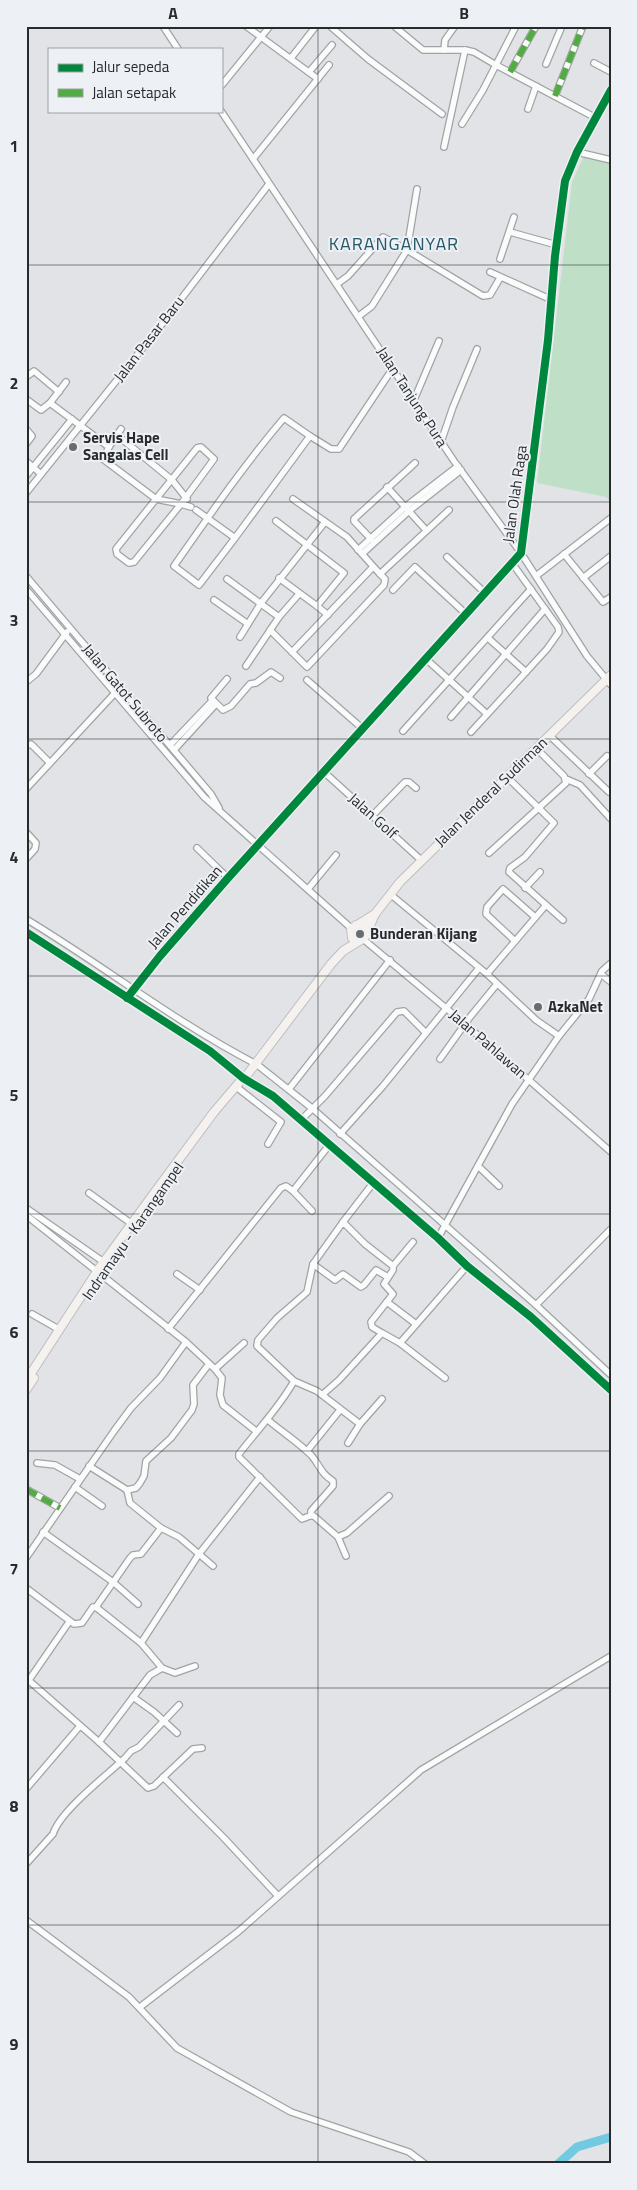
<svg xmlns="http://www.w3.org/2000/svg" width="637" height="2190" font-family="'Titillium Web',sans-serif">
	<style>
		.green { fill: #bfe0c6 }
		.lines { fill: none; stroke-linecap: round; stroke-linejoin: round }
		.river { stroke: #72cae0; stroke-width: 9 }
		.minor-casing { stroke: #a1a3a5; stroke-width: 8 }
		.major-casing { stroke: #bebec0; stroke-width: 10 }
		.minor { stroke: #fafbfb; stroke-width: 5.5 }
		.major { stroke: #f4f1ef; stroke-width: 8 }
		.quiet { stroke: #53ab44; stroke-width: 6; stroke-dasharray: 12 6; stroke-linecap: butt }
		.cycleway-casing { stroke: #edf0f4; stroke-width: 11 }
		.cycleway { stroke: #00873e; stroke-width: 8 }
		.grid { fill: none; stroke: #292a2b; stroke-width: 1; stroke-opacity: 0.55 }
		.poi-dot { fill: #696b6c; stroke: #edf0f4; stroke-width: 2 }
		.labels { text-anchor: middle; stroke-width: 4; stroke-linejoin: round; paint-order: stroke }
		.street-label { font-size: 15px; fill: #292a2b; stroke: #edf0f4 }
		.poi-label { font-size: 15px; font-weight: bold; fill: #292a2b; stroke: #edf0f4; text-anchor: start }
		.quarter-label { font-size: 18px; letter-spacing: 1px; fill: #245a67; stroke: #edf0f4 }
		.neatline { fill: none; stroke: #292a2b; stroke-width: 2 }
		.grid-label { font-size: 16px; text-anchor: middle; font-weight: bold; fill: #292a2b }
	</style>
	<rect width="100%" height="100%" fill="#e1e3e6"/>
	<path class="green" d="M585 154 611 160V502L606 497 537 483 572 182Z"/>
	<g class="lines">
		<path class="river" d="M558 2164 577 2147 611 2137"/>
		<defs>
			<g id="minor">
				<path d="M163 26 178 49"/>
				<path d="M246 26 318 79"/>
				<path d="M330 26 368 59 442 114"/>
				<path d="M394 26 423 50H465"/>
				<path d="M444 50 445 40 455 26"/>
				<path d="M291 58 316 26"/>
				<path d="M594 63 611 72"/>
				<path d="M546 64 562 26"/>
				<path d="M309 72 332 45"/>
				<path d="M510 72 536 26"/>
				<path d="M221 86 270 26"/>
				<path d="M555 96 583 26"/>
				<path d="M528 109 536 86"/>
				<path d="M221 111 454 461 521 553 587 656 611 685"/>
				<path d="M462 124 483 90 516 26"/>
				<path d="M444 147 465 50 474 52 496 65 596 118"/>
				<path d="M577 152 611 160"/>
				<path d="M253 159 329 65"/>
				<path d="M417 189 407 250 483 296 490 295 500 278"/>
				<path d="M510 232 557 245"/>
				<path d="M500 259 514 217"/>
				<path d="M490 272 552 300"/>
				<path d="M337 284 348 276 383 237 407 250 372 306 359 316"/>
				<path d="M26 377 34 371 59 392"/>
				<path d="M66 382 50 403 109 447 103 459 156 499 116 549 117 554 129 563 134 562 181 504 156 499 197 448 201 447 214 459 181 504 191 507"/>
				<path d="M26 399 41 410 50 403"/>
				<path d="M414 400 439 341"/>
				<path d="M26 429 32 436 26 444"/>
				<path d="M117 435 172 480 187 499"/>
				<path d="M310 436 331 449H339L393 368"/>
				<path d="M441 442 453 407 477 349"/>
				<path d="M109 447 121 429"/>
				<path d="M26 461 41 474"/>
				<path d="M26 476 72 419"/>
				<path d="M387 487 426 530"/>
				<path d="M26 493 162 324 269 184"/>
				<path d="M293 499 347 537 380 574 449 510"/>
				<path d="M196 510 235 538 199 585 174 566C209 516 244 465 284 418L310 436 235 538"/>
				<path d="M276 521 344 573 317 606 328 615"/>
				<path d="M371 539 354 521V519L415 463"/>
				<path d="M358 550 405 507 458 466"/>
				<path d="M362 554 409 511 461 470"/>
				<path d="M564 554 603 602 611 597"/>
				<path d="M447 557 485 593"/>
				<path d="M26 576 211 794 219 808"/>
				<path d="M536 576 611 518"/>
				<path d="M279 578 317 606"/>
				<path d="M583 578 611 556"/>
				<path d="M227 579 279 617"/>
				<path d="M26 589 204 797 351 928"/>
				<path d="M393 590 415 567 466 614"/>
				<path d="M214 600 248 624"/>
				<path d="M270 630 307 667 384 585 385 579 380 574"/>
				<path d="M240 637 261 603 325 522"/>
				<path d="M488 638 526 672"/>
				<path d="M292 652 373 567"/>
				<path d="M426 659 487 714"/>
				<path d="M246 666 279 617 299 594"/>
				<path d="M227 679 211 698 223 710 231 706 250 684 256 683 271 672 280 678"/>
				<path d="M307 680 363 729"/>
				<path d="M26 682 36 674 67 632"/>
				<path d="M451 717 545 609"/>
				<path d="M403 731 531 589"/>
				<path d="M471 732 547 649 559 632 558 627 512 563"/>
				<path d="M549 735 609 792"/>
				<path d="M170 745 212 701"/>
				<path d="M26 746 31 744 50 763"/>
				<path d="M174 750 216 704"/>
				<path d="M324 772 421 860"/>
				<path d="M589 774 607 756"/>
				<path d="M506 776 554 823 525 857 510 868 509 872 563 920"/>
				<path d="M566 779 580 785 611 819"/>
				<path d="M26 789 115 693"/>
				<path d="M372 816 405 782H409L416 788"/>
				<path d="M26 832 36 843 35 849 26 859"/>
				<path d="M197 848 228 878"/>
				<path d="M489 853 566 783 564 776 536 748"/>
				<path d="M525 888 540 872"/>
				<path d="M308 889 336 855"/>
				<path d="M390 894 487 974 536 1020 559 1036 512 1104 438 1238"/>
				<path d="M26 919C104 966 175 1022 256 1064"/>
				<path d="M26 932 210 1051 243 1078 273 1096 438 1238 467 1266 531 1317 611 1390"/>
				<path d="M363 939 465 1024 611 1152"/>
				<path d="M515 941 486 914 487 907 503 889 535 917"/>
				<path d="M487 974 546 905"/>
				<path d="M601 974 611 982"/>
				<path d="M127 998 160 956 228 878 521 553 548 340 555 256 565 181 577 152 611 90"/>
				<path d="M559 1036 589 999 602 971 611 963"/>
				<path d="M440 1059 470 1017 497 984"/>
				<path d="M255 1063 313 1109 536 1305 611 1375"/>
				<path d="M239 1089 281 1122 268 1144"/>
				<path d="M289 1089 390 960"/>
				<path d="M302 1119 325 1096 397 1012 404 1011 426 1033"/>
				<path d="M340 1134 383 1086 479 968"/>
				<path d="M478 1166 499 1186"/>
				<path d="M293 1191 312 1211"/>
				<path d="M89 1193 132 1224"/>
				<path d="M26 1208 108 1265"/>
				<path d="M26 1215 186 1342 215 1369 222 1378 220 1395 223 1405 256 1431"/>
				<path d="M343 1222 374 1182"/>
				<path d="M313 1264 335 1280 343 1274 361 1287 364 1285 376 1270 388 1277"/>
				<path d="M393 1266 413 1242"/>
				<path d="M177 1274 200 1290"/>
				<path d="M387 1302 416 1324"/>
				<path d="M536 1305 611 1229"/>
				<path d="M32 1314 60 1330"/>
				<path d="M168 1329 281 1188 286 1186 293 1191 330 1144"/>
				<path d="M382 1333 400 1343 467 1266"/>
				<path d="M400 1343 445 1378"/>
				<path d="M215 1369 244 1343"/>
				<path d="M294 1381C279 1408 258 1429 239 1454V1457L302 1519 312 1515 315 1517 338 1537 346 1556"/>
				<path d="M322 1395 339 1380 382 1333 372 1327 371 1322 393 1294 384 1284 393 1270V1266L365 1244 343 1222 313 1264 307 1292 277 1318 258 1340 257 1346 294 1381 317 1391 360 1424 382 1399"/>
				<path d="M268 1420C282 1432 298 1442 311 1455 320 1465 320 1473 333 1481V1486L311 1511V1516"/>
				<path d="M348 1443 360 1424"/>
				<path d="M307 1451 340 1410"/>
				<path d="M37 1463 55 1465 80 1479"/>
				<path d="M89 1466 127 1490 136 1488 140 1483 144 1476 146 1461 171 1438 192 1410 194 1404 193 1385 209 1364"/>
				<path d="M75 1487 102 1506"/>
				<path d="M26 1489 60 1508"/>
				<path d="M127 1490 130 1503 161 1528 179 1537 213 1566"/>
				<path d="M43 1532 113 1582 138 1604"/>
				<path d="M338 1537 347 1533 389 1496"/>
				<path d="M26 1558 114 1431 131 1408 160 1378 186 1342"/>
				<path d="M26 1588 74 1624 82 1623 93 1607 97 1608 141 1643 162 1668"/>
				<path d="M96 1607 130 1558 133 1555 141 1554 161 1528"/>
				<path d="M141 1643 199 1554 260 1477"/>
				<path d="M26 1678 99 1742 148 1788 154 1786 193 1749 202 1748"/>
				<path d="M29 1680 69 1622"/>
				<path d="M133 1697 154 1712 177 1733"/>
				<path d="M99 1742 150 1675 162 1668 175 1673 195 1666"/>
				<path d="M163 1777 223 1837 278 1896"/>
				<path d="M26 1789 80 1726"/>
				<path d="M26 1864 53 1834C60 1811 107 1775 125 1758L131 1751 139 1747 179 1705"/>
				<path d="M26 1920 129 1997 177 2048 291 2112 409 2152 425 2164"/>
				<path d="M140 2007 239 1931 421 1770 611 1656"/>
			</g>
			<g id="major">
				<path d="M356 925H362L366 930V935L361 940 357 941 352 938 351 929 375 914"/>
				<path d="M366 935 375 914 400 882 611 675"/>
				<path d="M26 1381 100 1267 149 1200 214 1112 243 1078 247 1075 331 964 343 951 359 941"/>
				<path d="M26 1390 34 1378"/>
			</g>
		</defs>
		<use href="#minor" class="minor-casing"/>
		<use href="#major" class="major-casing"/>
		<use href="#minor" class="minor"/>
		<use href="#major" class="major"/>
		<g class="quiet">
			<path d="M510 72 536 26"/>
			<path d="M555 96 583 26"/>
			<path d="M26 1489 60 1508"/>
		</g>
		<defs>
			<g id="cycleway">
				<path d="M26 932 210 1051 243 1078 273 1096 438 1238 467 1266 531 1317 611 1390"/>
				<path d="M127 998 160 956 228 878 521 553 548 340 555 256 565 181 577 152 611 90"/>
			</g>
		</defs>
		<use href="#cycleway" class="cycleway-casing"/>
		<use href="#cycleway" class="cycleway"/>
	</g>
	<path class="grid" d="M318 26V2164M26 265H611M26 502H611M26 739H611M26 976H611M26 1214H611M26 1451H611M26 1688H611M26 1925H611"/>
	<g class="poi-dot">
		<circle cx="73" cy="447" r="5"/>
		<circle cx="360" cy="934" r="5"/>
		<circle cx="538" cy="1007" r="5"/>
	</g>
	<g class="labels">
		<g class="street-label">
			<text transform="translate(149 339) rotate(-52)" y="5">Jalan Pasar Baru</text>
			<text transform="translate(412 397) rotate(57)" y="5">Jalan Tanjung Pura</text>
			<text transform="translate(515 494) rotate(-82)" y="5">Jalan Olah Raga</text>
			<text transform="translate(125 693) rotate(50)" y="5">Jalan Gatot Subroto</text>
			<text transform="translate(491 792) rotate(-44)" y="5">Jalan Jenderal Sudirman</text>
			<text transform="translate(373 816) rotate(42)" y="5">Jalan Golf</text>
			<text transform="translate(185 907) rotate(-49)" y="5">Jalan Pendidikan</text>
			<text transform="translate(488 1044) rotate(41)" y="5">Jalan Pahlawan</text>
			<text transform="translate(133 1231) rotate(-55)" y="5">Indramayu - Karangampel</text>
		</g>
		<g class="poi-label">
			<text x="83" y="443">Servis Hape<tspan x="83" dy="17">Sangalas Cell</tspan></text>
			<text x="370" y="939">Bunderan Kijang</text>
			<text x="548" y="1012">AzkaNet</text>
		</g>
		<g class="quarter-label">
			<text x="394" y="250">KARANGANYAR</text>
		</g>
	</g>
	<rect width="637" height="2190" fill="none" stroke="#edf0f4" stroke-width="55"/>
	<rect x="48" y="48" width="175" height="65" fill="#edf0f4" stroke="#9fa1a4"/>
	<rect x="58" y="64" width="25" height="8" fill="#00873e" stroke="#9fa1a4"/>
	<text x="92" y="72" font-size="15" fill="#292a2b">Jalur sepeda</text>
	<rect x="58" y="89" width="25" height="8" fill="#53ab44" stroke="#9fa1a4"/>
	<text x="92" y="98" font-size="15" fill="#292a2b">Jalan setapak</text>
	<rect x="28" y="28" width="582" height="2134" class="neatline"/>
	<g class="grid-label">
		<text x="173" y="19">A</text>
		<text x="464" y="19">B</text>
		<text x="14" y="152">1</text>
		<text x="14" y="389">2</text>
		<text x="14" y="626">3</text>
		<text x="14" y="863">4</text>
		<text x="14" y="1101">5</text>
		<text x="14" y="1338">6</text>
		<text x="14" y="1575">7</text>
		<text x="14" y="1812">8</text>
		<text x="14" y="2050">9</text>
	</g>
</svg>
